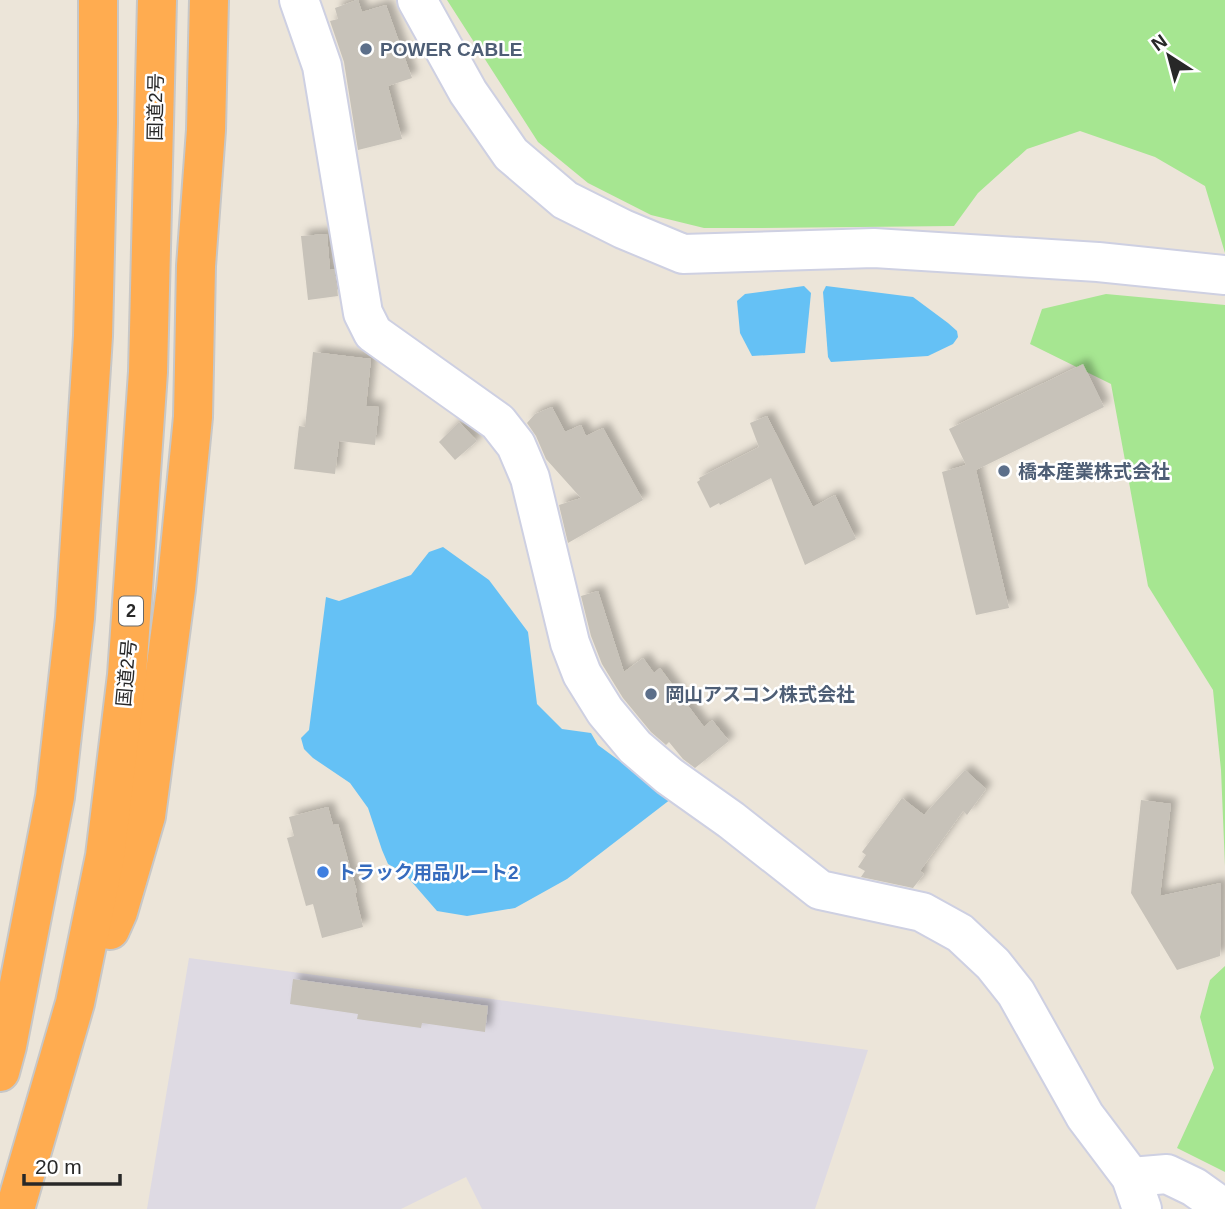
<svg xmlns="http://www.w3.org/2000/svg" width="1225" height="1209" font-family="Helvetica,'Noto Sans JP',sans-serif">
	<style>
		.industrial { fill: #dedae3 }
		.green { fill: #a6e691 }
		.water { fill: #65c1f5 }
		.building { fill: #c7c2b9; filter: url(#shadow) }
		.lines { fill: none; stroke-linecap: round; stroke-linejoin: round }
		.minor-casing { stroke: #ced0e2; stroke-width: 42 }
		.highway-casing { stroke: #c7c7c7; stroke-width: 42 }
		.minor { stroke: #fff; stroke-width: 38 }
		.highway { stroke: #ffac50; stroke-width: 38 }
		.service-dot { fill: #5c6f8a; stroke: #fff; stroke-width: 2.5 }
		.shop-dot { fill: #3f7fe0; stroke: #fff; stroke-width: 2.5 }
		.labels { text-anchor: middle; stroke-width: 5; stroke-linejoin: round; paint-order: stroke }
		.shield { fill: #fff; stroke: #686868; stroke-width: 2 }
		.shield-label { font-size: 18px; font-weight: bold; fill: #282828 }
		.service-label { font-size: 19px; font-weight: bold; fill: #4e5e75; stroke: #fff; text-anchor: start }
		.street-label { font-size: 19px; fill: #282828; stroke: #fff }
		.shop-label { font-size: 19px; font-weight: bold; fill: #366cbe; stroke: #fff; text-anchor: start }
	</style>
	<defs>
		<filter id="shadow"><feDropShadow dx="6" dy="-6" stdDeviation="3.5" flood-color="#0004"/></filter>
	</defs>
	<rect width="100%" height="100%" fill="#ece5d9"/>
	<path class="industrial" d="M189 958 868 1050 815 1209H482L466 1177 401 1209H147Z"/>
	<g class="green">
		<path d="M447 0H1225V253L1205 186 1155 157 1080 131 1027 149 978 193 954 226 759 228H704L651 215 588 183 538 142Z"/>
		<path d="M1106 294 1225 305V866L1221 770 1213 690 1148 586 1111 384 1030 344 1042 309Z"/>
		<path d="M1225 966V1172L1177 1148 1214 1068 1200 1017 1210 980Z"/>
	</g>
	<g class="water">
		<path d="M804 286 811 293 805 353 752 356 740 333 737 301 745 294Z"/>
		<path d="M826 286 913 297 948 323 957 331 958 337 953 344 928 356 831 362 828 357 823 292Z"/>
		<path d="M443 547 489 580 528 632 537 704 562 729 591 733 598 745 671 799 567 879 515 908 467 916 437 911 404 873 388 864 382 850 368 808 350 783 313 758 304 749 301 738 309 730 326 597 339 601 411 575 429 552Z"/>
	</g>
	<g class="building">
		<path d="M357 0H358L362 12 386 5 412 78 388 86 402 139 358 150 344 62 330 21 338 19 335 8Z"/>
		<path d="M327 234 330 270 334 269 338 296 308 300 301 236Z"/>
		<path d="M313 352 371 359 366 406 379 407 375 445 339 441 335 474 294 469 299 426 305 427Z"/>
		<path d="M1083 364 1104 407 976 470 1009 608 976 615 942 472 966 465 949 429Z"/>
		<path d="M552 407 565 432 581 425 586 436 603 428 643 500 568 543 559 505 581 498 546 459 536 436 527 423 535 414Z"/>
		<path d="M767 416 813 507 835 495 856 539 805 565 771 478 720 505 719 503 710 508 697 482 700 480 699 478 759 447 750 423Z"/>
		<path d="M459 422 477 441 455 460 439 442Z"/>
		<path d="M598 591 624 672 643 658 654 673 660 668 704 727 712 720 729 741 695 768 683 759 669 742 666 745 651 732 623 698 602 664 591 636 581 596Z"/>
		<path d="M965 770 986 789 967 815 963 811 920 871 924 874 913 888 861 877 865 871 858 867 866 855 862 852 902 798 924 815Z"/>
		<path d="M1141 800 1171 804 1160 896 1221 883 1220 956 1177 970 1131 893Z"/>
		<path d="M328 807 333 825 338 824 357 892 355 893 363 927 322 938 313 904 306 906 287 838 294 836 289 817Z"/>
		<path d="M293 979 488 1006 485 1032 422 1023 421 1028 357 1019 358 1014 290 1004Z"/>
	</g>
	<g class="lines">
		<defs>
			<g id="minor">
				<path d="M299 0 322 66 363 313 373 333 498 422 516 445 530 478 570 643 582 674 605 711 635 747 669 776 731 820 820 890 922 912 960 933 993 964 1016 993 1085 1116 1131 1177 1142 1209"/>
				<path d="M417 0 468 92 511 154 565 200 623 229 683 254 874 248 1098 262 1225 275"/>
				<path d="M1131 1177 1167 1174 1194 1187 1225 1209"/>
			</g>
			<g id="highway">
				<path d="M110 930 118 912 146 816 176 589 193 417 196 266 206 130 209 0"/>
				<path d="M0 1072 7 1046 55 797 75 618 93 336 98 123V0"/>
				<path d="M15 1209 75 1003 105 856 127 675 148 372 157 0"/>
			</g>
		</defs>
		<use href="#minor" class="minor-casing"/>
		<use href="#highway" class="highway-casing"/>
		<use href="#minor" class="minor"/>
		<use href="#highway" class="highway"/>
	</g>
	<g class="service-dot">
		<circle cx="366" cy="49" r="7"/>
		<circle cx="1004" cy="471" r="7"/>
		<circle cx="651" cy="694" r="7"/>
	</g>
	<circle class="shop-dot" cx="323" cy="872" r="7"/>
	<g class="labels">
		<rect class="shield" x="119" y="596.5" width="24" height="29" rx="5"/>
		<g class="shield-label">
			<text x="131" y="617">2</text>
		</g>
		<g class="service-label">
			<text x="380" y="56">POWER CABLE</text>
			<text x="1018" y="478">橋本産業株式会社</text>
			<text x="665" y="701">岡山アスコン株式会社</text>
		</g>
		<g class="street-label">
			<text transform="translate(155 107) rotate(-89)" y="7">国道2号</text>
			<text transform="translate(126 673) rotate(-85)" y="7">国道2号</text>
		</g>
		<g class="shop-label">
			<text x="337" y="879">トラック用品ルート2</text>
		</g>
	</g>
	<g transform="translate(1169 56) rotate(324)" stroke="#ffffff" stroke-width="5" paint-order="stroke">
	<path d="M0-5L12 26L0 18L-12 26Z" fill="#282828"/>
	<text y="-10" font-size="19" font-weight="bold" text-anchor="middle" fill="#282828">N</text>
	</g>
	<path d="M24 1174v10h96v-10" fill="none" stroke="#282828" stroke-width="3.5"/>
	<text x="35" y="1174" font-size="21" fill="#282828" stroke="#ffffff" stroke-width="5" paint-order="stroke">20 m</text>
</svg>
